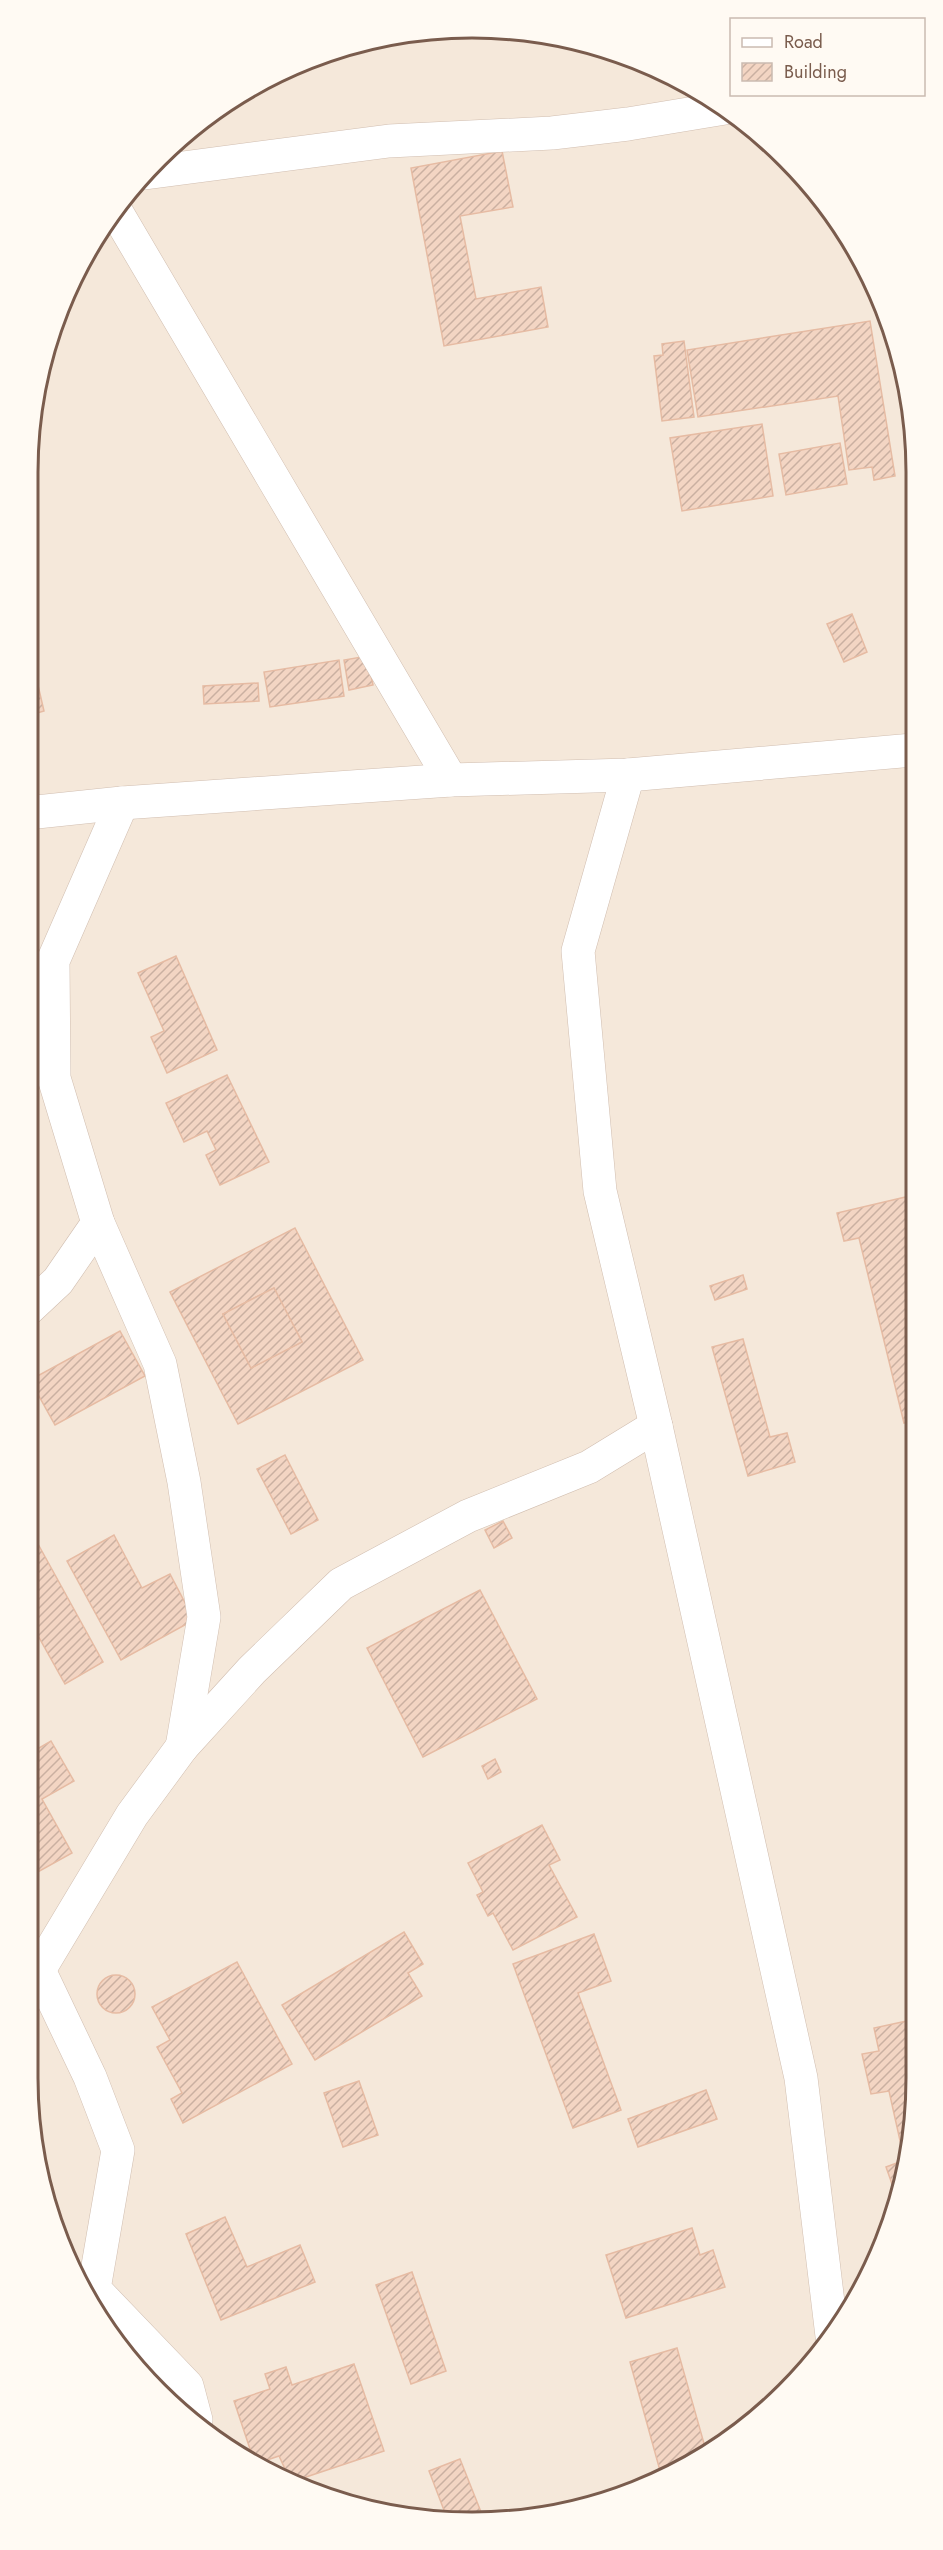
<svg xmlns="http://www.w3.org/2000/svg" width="943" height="2550" font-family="Jost,sans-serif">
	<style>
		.residential { fill: #f5e8da }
		.building { fill: url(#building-hatch); stroke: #e6bba3; stroke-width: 1.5; fill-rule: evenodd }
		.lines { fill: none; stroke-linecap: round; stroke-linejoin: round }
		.minor-casing { stroke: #d1beb0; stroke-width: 34 }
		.minor { stroke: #fff; stroke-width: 33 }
		.rim { fill: none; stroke: #7a5c4d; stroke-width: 3 }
	</style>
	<defs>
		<pattern id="building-hatch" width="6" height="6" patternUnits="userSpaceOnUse" patternTransform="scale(1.5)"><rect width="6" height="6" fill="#f3d5c3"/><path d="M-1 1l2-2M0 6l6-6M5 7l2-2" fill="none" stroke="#cab0a1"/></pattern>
	</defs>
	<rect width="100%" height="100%" fill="#fdf6ec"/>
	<path class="residential" d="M501 28 587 42 718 102 806 179 870 275 912 413 916 2078 901 2194 870 2275 824 2349 718 2448 642 2489 559 2514 413 2519 329 2500 250 2464 137 2371 86 2300 51 2222 27 2078V472L42 356 73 275 119 201 179 137 250 86 329 50 414 31Z"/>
	<g class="building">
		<path d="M502 151 513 207 460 216 476 299 541 287 548 327 444 346 411 168Z"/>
		<path d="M870 321 895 476 874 480 872 467 849 470 838 396 698 417 687 350Z"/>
		<path d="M684 341 694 417 662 421 654 356 663 355 662 344Z"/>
		<path d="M762 424 773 496 682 511 670 438Z"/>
		<path d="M840 443 847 484 786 495 779 454Z"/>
		<path d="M852 614 867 652 844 662 827 624Z"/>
		<path d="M367 656 373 685 349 690 344 660Z"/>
		<path d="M339 660 344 696 270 707 264 672Z"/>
		<path d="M37 681 44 711 27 716V683Z"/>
		<path d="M258 683 259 701 204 704 203 686Z"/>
		<path d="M176 956 217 1050 167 1073 151 1037 164 1031 138 973Z"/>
		<path d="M227 1075 269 1162 220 1185 206 1155 216 1150 207 1131 184 1142 166 1103Z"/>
		<path d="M914 1195V1421L904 1423 859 1238 844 1241 837 1213Z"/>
		<path d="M295 1228 363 1360 238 1424 170 1292ZM274 1288 302 1342 251 1368 223 1314Z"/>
		<path d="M743 1275 747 1289 715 1300 710 1286Z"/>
		<path d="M274 1288 302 1342 251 1368 223 1314Z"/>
		<path d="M120 1331 145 1376 55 1425 30 1380Z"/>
		<path d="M743 1339 770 1437 787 1433 795 1462 748 1476 712 1347Z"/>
		<path d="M285 1455 318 1520 291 1534 257 1469Z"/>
		<path d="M27 1504 36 1519 27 1524Z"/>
		<path d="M503 1521 512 1538 494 1548 485 1530Z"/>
		<path d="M114 1535 142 1588 170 1574 194 1620 121 1660 67 1561Z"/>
		<path d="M38 1544 103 1662 65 1684 27 1616V1550Z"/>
		<path d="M480 1590 537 1699 423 1757 367 1648Z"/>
		<path d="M51 1741 74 1781 42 1799 72 1853 27 1878V1755Z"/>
		<path d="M495 1759 501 1772 488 1779 482 1766Z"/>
		<path d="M542 1825 560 1860 549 1865 577 1917 513 1950 493 1913 488 1916 477 1895 483 1892 468 1863Z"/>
		<path d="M404 1932 423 1964 408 1973 422 1996 315 2060 282 2005Z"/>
		<path d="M594 1934 611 1981 578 1993 621 2110 573 2128 513 1964Z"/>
		<path d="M237 1962 292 2064 183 2123 171 2099 182 2093 157 2047 170 2040 152 2007Z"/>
		<circle cx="116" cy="1994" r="19"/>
		<path d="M916 2019V2078L907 2143 901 2145 889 2091 871 2094 862 2054 879 2051 874 2028Z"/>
		<path d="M359 2081 378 2135 343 2147 324 2093Z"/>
		<path d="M706 2090 717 2119 638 2147 628 2119Z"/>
		<path d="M905 2160 901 2194 898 2201 886 2167Z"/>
		<path d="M225 2217 247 2267 300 2245 315 2282 221 2320 186 2234Z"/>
		<path d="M692 2228 700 2255 713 2250 725 2287 626 2318 606 2255Z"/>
		<path d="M412 2272 446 2371 411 2384 376 2285Z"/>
		<path d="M677 2348 707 2454 662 2478 630 2362Z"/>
		<path d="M354 2364 384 2451 291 2482 279 2456 255 2464 234 2401 270 2389 265 2374 286 2367 292 2385Z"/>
		<path d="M460 2459 483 2517 447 2518 429 2471Z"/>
	</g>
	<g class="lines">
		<defs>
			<g id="minor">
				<path d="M145 173 389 141 552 133 628 124 725 108"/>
				<path d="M114 208 451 780"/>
				<path d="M628 775 578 951 600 1191 656 1426 801 2078 832 2336"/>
				<path d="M122 803 53 961 54 1078 98 1223 160 1364 184 1482 204 1617 182 1747"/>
				<path d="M27 813 122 803 451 780 628 775 913 750"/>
				<path d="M27 1310 58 1281 98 1223"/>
				<path d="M28 1951 39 1970 90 2077 118 2150 94 2289 187 2386 196 2420"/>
				<path d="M39 1970 132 1815 182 1747 252 1670 341 1584 468 1516 589 1467 656 1426"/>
			</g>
		</defs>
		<use href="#minor" class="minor-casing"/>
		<use href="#minor" class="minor"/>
	</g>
	<path d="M0 0H943V2550H0ZM472 38H472A434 434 0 0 1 906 472V2078A434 434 0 0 1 472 2512H472A434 434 0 0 1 38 2078V472A434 434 0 0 1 472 38Z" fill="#fffaf3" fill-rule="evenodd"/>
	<path class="rim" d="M472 38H472A434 434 0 0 1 906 472V2078A434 434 0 0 1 472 2512H472A434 434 0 0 1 38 2078V472A434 434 0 0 1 472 38Z"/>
	<rect x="730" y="18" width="195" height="78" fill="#fffaf3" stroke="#cabbb1" stroke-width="1.5"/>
	<rect x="742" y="38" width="30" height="9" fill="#ffffff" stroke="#cabbb1" stroke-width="1.5"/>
	<text x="784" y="48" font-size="18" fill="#7a5c4d">Road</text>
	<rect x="742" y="63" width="30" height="18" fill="url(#building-hatch)" stroke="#cabbb1" stroke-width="1.5"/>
	<text x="784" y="78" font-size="18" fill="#7a5c4d">Building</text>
</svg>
